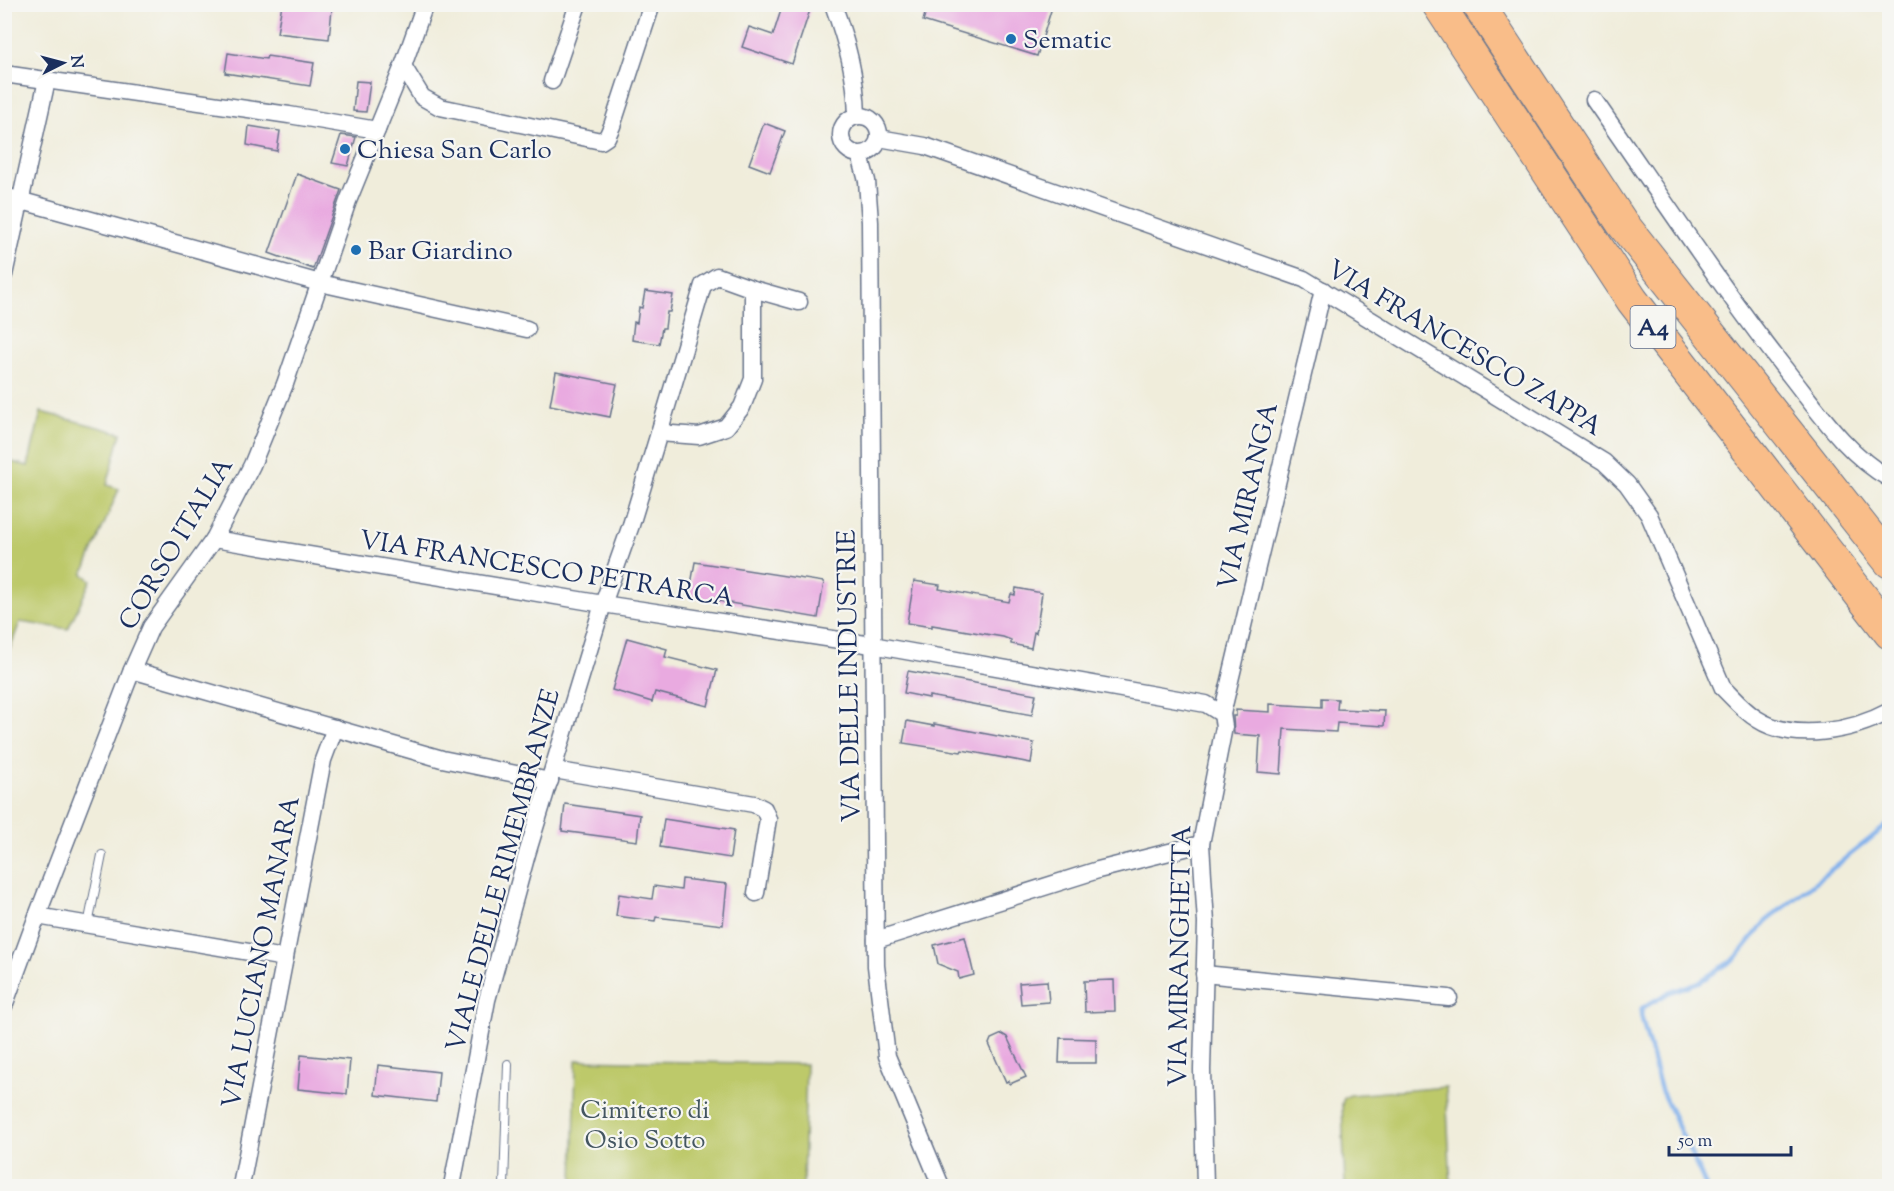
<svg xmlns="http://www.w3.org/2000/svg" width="1894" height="1191" font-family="'Sorts Mill Goudy',serif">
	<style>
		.green { fill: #bdc96b; stroke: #6c7c64; stroke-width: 1.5 }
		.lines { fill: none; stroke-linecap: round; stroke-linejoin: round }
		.stream { stroke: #80b0eb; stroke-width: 4.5 }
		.building { fill: #e9aae0 }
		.lane-casing { stroke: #66728a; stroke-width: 10 }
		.street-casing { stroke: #66728a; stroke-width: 19 }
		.highway-casing { stroke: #66728a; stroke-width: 34 }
		.lane { stroke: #fff; stroke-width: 8 }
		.street { stroke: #fff; stroke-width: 16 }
		.highway { stroke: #f9bd89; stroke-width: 32 }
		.poi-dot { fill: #1f6fb2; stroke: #f6f6f2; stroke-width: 2 }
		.labels { text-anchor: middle; stroke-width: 4.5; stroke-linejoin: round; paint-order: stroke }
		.shield { fill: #f6f6f2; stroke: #5d6b8a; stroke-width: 1.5 }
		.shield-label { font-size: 24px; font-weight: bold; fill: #1b2f5e }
		.poi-label { font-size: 26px; fill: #1b2f5e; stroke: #f6f6f2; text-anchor: start }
		.street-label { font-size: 26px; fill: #1b2f5e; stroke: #f6f6f2 }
		.park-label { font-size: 26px; fill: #445661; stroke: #f6f6f2 }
	</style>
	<rect width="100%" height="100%" fill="#f6f6f2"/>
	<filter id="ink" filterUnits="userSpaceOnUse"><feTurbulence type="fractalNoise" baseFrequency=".0167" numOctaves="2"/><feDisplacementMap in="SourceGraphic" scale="12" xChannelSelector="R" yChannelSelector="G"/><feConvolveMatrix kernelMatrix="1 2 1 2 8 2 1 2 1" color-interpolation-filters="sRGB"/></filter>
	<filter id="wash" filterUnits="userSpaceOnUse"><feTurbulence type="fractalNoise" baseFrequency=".008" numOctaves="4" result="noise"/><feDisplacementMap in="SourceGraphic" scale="24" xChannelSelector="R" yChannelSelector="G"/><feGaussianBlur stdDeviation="1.35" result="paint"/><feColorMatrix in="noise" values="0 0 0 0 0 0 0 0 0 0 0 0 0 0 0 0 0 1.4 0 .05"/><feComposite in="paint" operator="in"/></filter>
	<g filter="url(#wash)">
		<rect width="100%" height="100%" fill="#f0eddb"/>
		<g class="green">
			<path d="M41 412 121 433 107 485 119 489 83 574 91 580 68 629 20 622 5 661V474L8 461 28 466Z"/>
			<path d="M576 1060 806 1064 803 1186H573Z"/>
			<path d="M1446 1087 1451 1186H1345L1342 1104 1344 1098 1350 1095Z"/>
		</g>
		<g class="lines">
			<path class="stream" d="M1706 1186 1661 1090 1641 1015 1642 1008 1668 993 1699 982 1736 958 1765 922 1890 823"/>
		</g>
		<g id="blocks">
			<g class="building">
				<path d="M282 4 332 9 329 39 277 33Z"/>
				<path d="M783 4H793L810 10 792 64 742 47 749 27 773 35Z"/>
				<path d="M928 4H1053L1037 56 923 21Z"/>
				<path d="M228 53 266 59 267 56 314 63 310 86 225 73Z"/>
				<path d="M356 81 370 82 366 112 353 111Z"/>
				<path d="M764 123 785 131 770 172 749 164Z"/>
				<path d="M249 126 280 131 277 151 247 145Z"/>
				<path d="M341 135 356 137 348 166 332 163Z"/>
				<path d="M297 174 341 190 313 269 269 253Z"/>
				<path d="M645 291 673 295 670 312H667L665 328H662L659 344 632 340 634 322 637 323 639 307 642 308Z"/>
				<path d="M556 372 617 384 610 417 550 405Z"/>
				<path d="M695 562 824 582 818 618 689 596Z"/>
				<path d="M914 581 940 585 939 589 1009 602 1011 594 1015 595 1016 588 1042 593 1036 633 1034 632 1031 648 1011 644V640L1003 637 932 625V627L907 623Z"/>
				<path d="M627 638 667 649 665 657 717 670 708 706 655 692 652 702 612 690Z"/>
				<path d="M908 671 1036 694 1032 715 929 696V698L904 693Z"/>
				<path d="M1322 698 1338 699 1337 709 1385 711 1384 726 1337 723 1336 732 1284 729 1281 774 1258 772 1260 736 1234 734 1233 716H1236V710L1270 712V704L1322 707Z"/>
				<path d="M907 721 934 726V724L1034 743 1031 763 962 750 961 752 903 743Z"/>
				<path d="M565 804 640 815 637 841 562 831Z"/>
				<path d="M664 819 734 830 730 858 660 847Z"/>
				<path d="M682 879 727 884 723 925 656 917 655 921 616 916 619 894 652 899 654 886 681 890Z"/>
				<path d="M965 937 974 975 959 979 958 972 938 964 934 945Z"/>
				<path d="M1114 980 1115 1011 1085 1012 1084 981Z"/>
				<path d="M1047 981 1049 1002 1021 1004 1019 983Z"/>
				<path d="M1002 1034 1007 1037 1026 1077 1010 1084 1009 1081 1006 1082 989 1044 991 1039Z"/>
				<path d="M1060 1038 1096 1039V1063H1059Z"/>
				<path d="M301 1055 350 1060 347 1094 298 1089Z"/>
				<path d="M378 1065 439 1072 436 1102 375 1095Z"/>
			</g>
		</g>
	</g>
	<g filter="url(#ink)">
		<use href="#blocks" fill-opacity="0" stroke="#66728a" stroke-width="1.5"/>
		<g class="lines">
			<defs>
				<g id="lane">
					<path d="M88 925 102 855"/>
					<path d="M504 1186 508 1064"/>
				</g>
				<g id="street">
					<path d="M833 4C847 43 856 75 857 116"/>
					<path d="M403 66 422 97 440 107 601 141 607 137 612 126 652 4"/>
					<path d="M4 74 289 115 377 130"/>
					<path d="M552 81 578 4"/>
					<path d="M1594 100C1659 193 1722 289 1792 378 1820 414 1849 456 1890 479"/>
					<circle cx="860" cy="135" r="19"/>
					<path d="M879 138 925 146 1304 279 1604 462 1627 484 1649 515 1723 688C1734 699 1744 711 1757 719 1794 743 1853 731 1890 711"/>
					<path d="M860 155 867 181 870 222 876 966 887 1056 941 1186"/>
					<path d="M4 196 320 283 527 329"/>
					<path d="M4 275 47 80"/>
					<path d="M659 433 699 436 726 427 742 407 753 379V289"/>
					<path d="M214 539 603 604 872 645 1206 704 1222 714 1224 727 1201 844 1206 923 1202 1070 1205 1186"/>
					<path d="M132 670 442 759 550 781"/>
					<path d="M1222 714 1323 290"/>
					<path d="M554 770 754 804 764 809 768 819 756 893"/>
					<path d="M37 916 285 958"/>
					<path d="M876 940 1098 870 1201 844"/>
					<path d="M1204 974 1449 998"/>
					<path d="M4 1006 37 916 132 670 151 627 214 539 252 465 285 384 348 201 403 66 425 4"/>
					<path d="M241 1186 323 760 335 728"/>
					<path d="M452 1186 487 1000 527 854 603 604 631 525 659 433 703 285 717 276 753 289 799 302"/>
				</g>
				<g id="highway">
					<path d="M1438 4 1632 300 1890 633"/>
					<path d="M1478 4 1622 223 1890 562"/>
				</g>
			</defs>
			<use href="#lane" class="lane-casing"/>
			<use href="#street" class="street-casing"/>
			<use href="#highway" class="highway-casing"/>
			<use href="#lane" class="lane"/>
			<use href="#street" class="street"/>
			<use href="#highway" class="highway"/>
		</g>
	</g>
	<g class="poi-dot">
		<circle cx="1011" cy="39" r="6"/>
		<circle cx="345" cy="149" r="6"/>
		<circle cx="356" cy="250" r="6"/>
	</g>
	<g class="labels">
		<rect class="shield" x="1630.5" y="306" width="45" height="42" rx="4.5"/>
		<g class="shield-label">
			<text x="1653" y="335">A4</text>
		</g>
		<g class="poi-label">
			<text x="1023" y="48">Sematic</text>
			<text x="357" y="158">Chiesa San Carlo</text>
			<text x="368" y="259">Bar Giardino</text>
		</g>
		<g class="street-label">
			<text transform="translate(1465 347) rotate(31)" y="9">VIA FRANCESCO ZAPPA</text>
			<text transform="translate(1247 496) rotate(-77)" y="9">VIA MIRANGA</text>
			<text transform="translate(175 543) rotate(-59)" y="9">CORSO ITALIA</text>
			<text transform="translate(547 568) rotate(9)" y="9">VIA FRANCESCO PETRARCA</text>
			<text transform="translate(848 676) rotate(-91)" y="9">VIA DELLE INDUSTRIE</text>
			<text transform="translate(502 870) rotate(-75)" y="9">VIALE DELLE RIMEMBRANZE</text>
			<text transform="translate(260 952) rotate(-79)" y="9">VIA LUCIANO MANARA</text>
			<text transform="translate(1179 956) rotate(-89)" y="9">VIA MIRANGHETTA</text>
		</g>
		<g class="park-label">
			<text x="645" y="1118">Cimitero di<tspan x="645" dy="30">Osio Sotto</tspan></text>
		</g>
	</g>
	<rect width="1894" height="1191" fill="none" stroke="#f6f6f2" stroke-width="24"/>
	<g transform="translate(63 63) rotate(84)" stroke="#f6f6f2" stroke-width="4.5" paint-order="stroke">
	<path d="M0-4.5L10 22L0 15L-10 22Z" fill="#1b2f5e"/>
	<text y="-9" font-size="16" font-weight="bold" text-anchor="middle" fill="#1b2f5e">N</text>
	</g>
	<path d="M1669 1146v9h122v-9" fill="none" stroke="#1b2f5e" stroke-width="3"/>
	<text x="1678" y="1146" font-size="18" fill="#1b2f5e" stroke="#f6f6f2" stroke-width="4.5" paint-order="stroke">50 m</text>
</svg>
